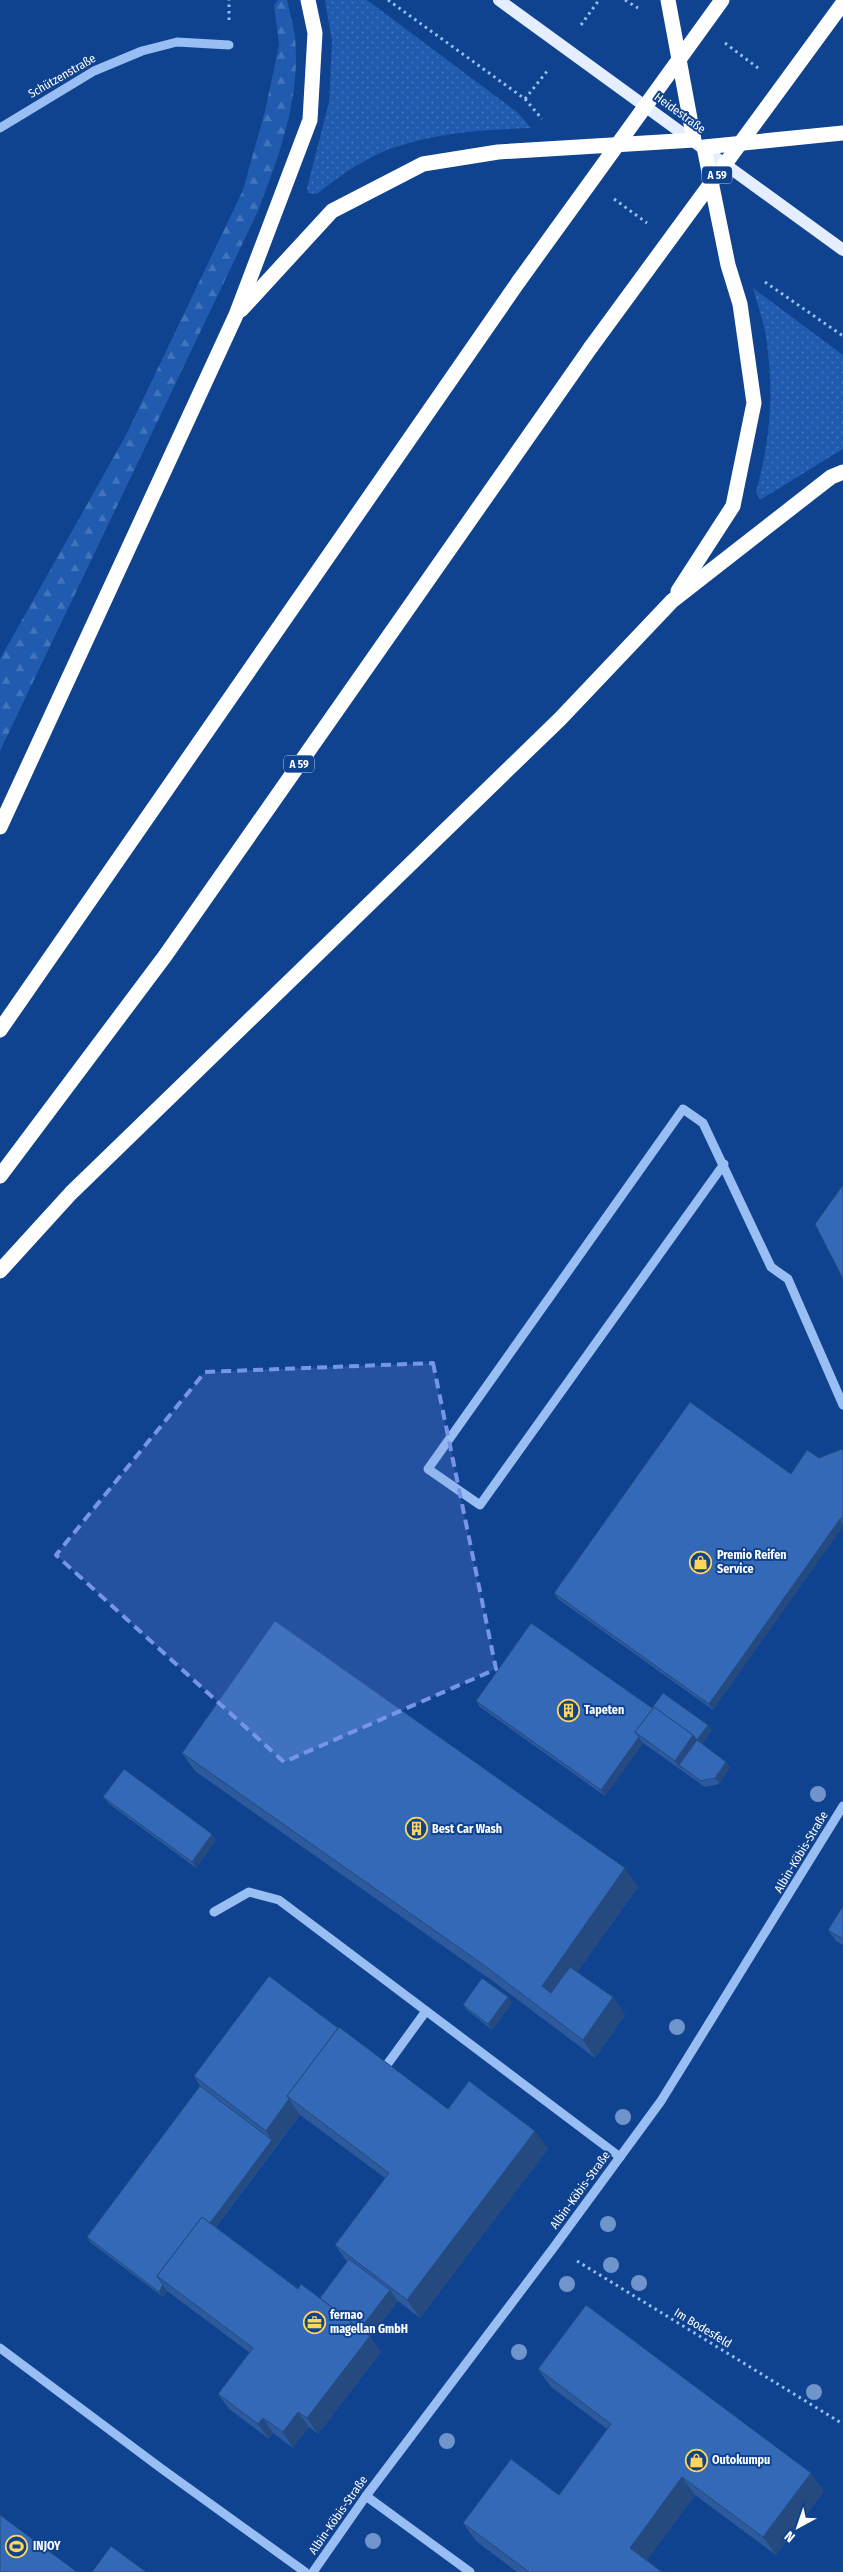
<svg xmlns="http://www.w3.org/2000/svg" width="843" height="2572" font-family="'Fira Sans Condensed',sans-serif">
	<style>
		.grass { fill: url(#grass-dots) }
		.forest { fill: url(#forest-firs) }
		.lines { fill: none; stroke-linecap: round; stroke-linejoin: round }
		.path { stroke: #98bef3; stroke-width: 3; stroke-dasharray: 2.5 4; stroke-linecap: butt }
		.minor { stroke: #98bef3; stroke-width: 9 }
		.major { stroke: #e5eeff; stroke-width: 12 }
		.highway { stroke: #fff; stroke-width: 15 }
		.highway-bridge { stroke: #fff; stroke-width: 15 }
		.tree { fill: #7095cc }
		.wall { fill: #2c5a9d; fill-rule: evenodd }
		.shaded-wall { fill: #244a80 }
		.building { fill: #3369b7; stroke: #244a80 }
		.marked { fill: #7795e8; fill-opacity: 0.2; stroke: #7795e8; stroke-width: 4; stroke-dasharray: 10 6; stroke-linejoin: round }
		.labels { text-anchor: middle; stroke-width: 4; stroke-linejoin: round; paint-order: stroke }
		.shield { fill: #0f428f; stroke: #b7c6dd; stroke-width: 1 }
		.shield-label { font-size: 11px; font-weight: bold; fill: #fff }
		.street-label { font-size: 12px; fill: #fff; stroke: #0f428f }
		.poi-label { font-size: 12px; font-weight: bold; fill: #fff; stroke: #0f428f; text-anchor: start }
	</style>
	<defs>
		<pattern id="grass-dots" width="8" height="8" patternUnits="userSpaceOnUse" patternTransform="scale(1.25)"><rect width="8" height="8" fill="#205baf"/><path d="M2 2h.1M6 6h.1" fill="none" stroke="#4174bb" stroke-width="1.8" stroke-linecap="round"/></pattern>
		<pattern id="forest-firs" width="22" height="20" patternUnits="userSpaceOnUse" patternTransform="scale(1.25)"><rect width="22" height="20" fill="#205baf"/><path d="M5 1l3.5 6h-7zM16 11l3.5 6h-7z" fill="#4174bb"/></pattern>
	</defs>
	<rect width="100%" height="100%" fill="#0f428f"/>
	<g class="grass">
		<path d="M325 0H367L517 112 531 128C487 130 441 132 399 146 368 155 341 175 317 194L308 193 307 188 329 102 332 41Z"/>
		<path d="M753 288 843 355V449L760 500 756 492C770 441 774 397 767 344 765 325 758 306 753 288Z"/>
	</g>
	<path class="forest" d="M278 0H287C290 12 293 25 295 37 301 98 279 156 258 211L0 751V659L125 437 243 190 265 111 279 45 274 5Z"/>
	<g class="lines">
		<g class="path">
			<path d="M388 0 525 99 542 119"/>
			<path d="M625 0 638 8"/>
			<path d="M229 20V0"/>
			<path d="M581 25 599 0"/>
			<path d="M725 43 758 68"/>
			<path d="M525 99 548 70"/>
			<path d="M614 199 647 223"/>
			<path d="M765 282 843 336"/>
			<path d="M577 2261 843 2424"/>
		</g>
		<g class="minor">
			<path d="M0 128 94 71 142 51 177 42 229 45"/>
			<path d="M724 1164 480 1505 428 1469 683 1109 703 1123 771 1267 788 1279 843 1405"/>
			<path d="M214 1912 249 1892 279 1900 620 2157"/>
			<path d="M386 2066 426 2011"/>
			<path d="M0 2348 162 2469 305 2572"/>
			<path d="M366 2496 470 2572"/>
			<path d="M313 2572 366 2496 554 2247 661 2101 843 1806"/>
		</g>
		<path class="major" d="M499 0 843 250"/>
		<g class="highway">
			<path d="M241 310 332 211 423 164 498 152 694 140 668 0"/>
			<path d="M678 591 733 506 754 403 740 304 728 265 704 147 843 133"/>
			<path d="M0 827 236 315 310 120 315 33 308 0"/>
			<path d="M0 1030 519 281"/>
			<path d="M0 1176 165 956 591 347"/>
			<path d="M0 1271 71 1193 560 719 672 601 831 477 843 472"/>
		</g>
		<g class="highway-bridge">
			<path d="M519 281 722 0"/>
			<path d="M591 347 843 3"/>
		</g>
	</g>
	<g class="tree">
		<circle cx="818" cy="1794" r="8"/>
		<circle cx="677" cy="2027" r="8"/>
		<circle cx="623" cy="2117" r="8"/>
		<circle cx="608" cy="2224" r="8"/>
		<circle cx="611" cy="2265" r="8"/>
		<circle cx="639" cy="2283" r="8"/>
		<circle cx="567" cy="2284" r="8"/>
		<circle cx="519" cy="2352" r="8"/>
		<circle cx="814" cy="2392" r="8"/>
		<circle cx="447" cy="2441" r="8"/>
		<circle cx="373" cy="2541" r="8"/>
	</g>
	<g class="wall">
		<path d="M843 1450V1526L713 1710 558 1599 554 1593 791 1474 819 1458Z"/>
		<path d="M476 1701 652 1708 708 1725 712 1730 702 1744 726 1762 730 1767 719 1784 705 1787 643 1743 605 1796 480 1707Z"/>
		<path d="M182 1753 638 1887 577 1972 613 1997 625 2015 595 2058 494 1982 195 1771Z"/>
		<path d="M103 1797 216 1840 196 1868 108 1803Z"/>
		<path d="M843 1906V1945L836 1941 828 1930Z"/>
		<path d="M508 1997 512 2003 492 2030 467 2010 463 2005Z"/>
		<path d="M338 2028 448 2109 535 2131 548 2149 420 2318 398 2301 370 2337 381 2352 318 2434 309 2427 293 2448 273 2433 269 2439 229 2409 218 2394 250 2353 167 2291 163 2297 91 2243 87 2237 200 2086 194 2076ZM300 2115 385 2178 335 2245 347 2262 320 2298 298 2289 216 2227Z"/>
		<path d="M538 2369 824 2491 776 2555 695 2495 647 2560 662 2572H517L476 2541 463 2523 559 2495 607 2429 551 2387Z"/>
	</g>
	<g class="shaded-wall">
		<path d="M840 1519 843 1524V1526L713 1710 709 1704Z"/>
		<path d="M708 1725 712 1730 701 1746 679 1765 683 1771 675 1761 693 1735Z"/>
		<path d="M639 1737 643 1743 605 1796 601 1790Z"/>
		<path d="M726 1762 730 1767 719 1784 715 1778Z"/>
		<path d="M212 1834 216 1840 196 1868 192 1862Z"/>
		<path d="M625 1868 638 1887 554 2004 542 1986Z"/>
		<path d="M508 1997 512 2003 492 2030 488 2024Z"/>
		<path d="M613 1997 625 2015 595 2058 583 2040Z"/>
		<path d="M289 2099 300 2115 276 2146 266 2131Z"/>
		<path d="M535 2131 548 2149 420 2318 407 2300Z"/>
		<path d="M272 2140 276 2146 171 2287 165 2283Z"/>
		<path d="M163 2285 167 2291 163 2297 159 2292Z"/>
		<path d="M390 2290 398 2301 370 2337 381 2352 318 2434 307 2418 360 2330Z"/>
		<path d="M298 2412 309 2427 293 2448 283 2432Z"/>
		<path d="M263 2418 273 2433 269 2439 258 2424Z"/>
		<path d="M811 2473 824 2491 776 2555 763 2537Z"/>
		<path d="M682 2477 695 2495 643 2566 630 2548Z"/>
	</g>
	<g class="building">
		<path d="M843 1185V1279L815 1224Z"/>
		<path d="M690 1402 791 1474 807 1450 819 1458 842 1449 843 1451V1518L840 1519 709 1704 554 1593Z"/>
		<path d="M275 1621 625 1868 542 1986 551 1993 570 1967 613 1997 583 2040 481 1963 182 1753Z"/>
		<path d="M531 1623 652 1708 663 1693 708 1725 697 1740 693 1735 654 1707 635 1732 639 1737 601 1790 476 1701Z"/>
		<path d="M654 1707 693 1735 675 1761 635 1732Z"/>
		<path d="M697 1740 726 1762 715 1778 701 1781 679 1765Z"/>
		<path d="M124 1769 212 1834 192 1862 103 1797Z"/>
		<path d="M843 1906V1939L828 1930Z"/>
		<path d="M269 1976 338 2028 287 2096 289 2099 266 2131 194 2076Z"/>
		<path d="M482 1978 508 1997 488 2024 463 2005Z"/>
		<path d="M339 2027 448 2109 469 2081 535 2131 407 2300 335 2245 389 2173 287 2096Z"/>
		<path d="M200 2086 272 2140 210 2223 202 2217 157 2276 163 2285 159 2292 87 2237Z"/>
		<path d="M202 2217 298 2289 301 2284 370 2336 307 2418 298 2412 283 2432 263 2418 258 2424 218 2394 253 2348 157 2276Z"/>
		<path d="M349 2259 390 2290 360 2329 320 2298Z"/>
		<path d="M586 2305 811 2473 763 2537 682 2477 630 2548 662 2572H529L463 2523 511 2459 559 2495 611 2424 538 2369Z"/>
		<path d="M0 2515 77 2572H0Z"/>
		<path d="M111 2546 146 2572H92Z"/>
	</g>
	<path class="marked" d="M433 1363 496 1669 284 1762 56 1555 205 1372Z"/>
	<defs>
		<symbol id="shop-ring" viewBox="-11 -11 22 22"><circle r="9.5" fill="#0f428f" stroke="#ffd65b" stroke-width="1.5"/><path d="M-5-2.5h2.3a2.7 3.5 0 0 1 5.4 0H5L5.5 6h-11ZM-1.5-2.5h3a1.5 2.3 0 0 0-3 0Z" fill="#ffd65b"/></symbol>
		<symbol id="building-ring" viewBox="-11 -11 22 22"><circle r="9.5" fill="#0f428f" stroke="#ffd65b" stroke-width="1.5"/><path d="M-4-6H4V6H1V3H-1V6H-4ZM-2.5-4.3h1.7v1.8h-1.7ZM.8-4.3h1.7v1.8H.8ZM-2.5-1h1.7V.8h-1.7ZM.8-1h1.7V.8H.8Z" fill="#ffd65b"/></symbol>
		<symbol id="office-ring" viewBox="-11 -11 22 22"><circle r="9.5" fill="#0f428f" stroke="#ffd65b" stroke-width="1.5"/><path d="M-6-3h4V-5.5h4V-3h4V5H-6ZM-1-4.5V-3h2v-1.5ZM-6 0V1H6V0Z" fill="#ffd65b"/></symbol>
		<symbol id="stadium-ring" viewBox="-11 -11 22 22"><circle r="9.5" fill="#0f428f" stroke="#ffd65b" stroke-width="1.5"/><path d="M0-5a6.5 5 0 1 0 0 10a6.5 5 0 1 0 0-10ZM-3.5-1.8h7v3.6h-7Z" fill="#ffd65b"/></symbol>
	</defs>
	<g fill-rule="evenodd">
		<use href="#shop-ring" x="688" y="1550" width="25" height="25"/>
		<use href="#building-ring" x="556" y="1698" width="25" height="25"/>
		<use href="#building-ring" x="404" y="1816" width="25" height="25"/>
		<use href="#office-ring" x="302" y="2310" width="25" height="25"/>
		<use href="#shop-ring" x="684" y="2448" width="25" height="25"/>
		<use href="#stadium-ring" x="4" y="2534" width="25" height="25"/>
	</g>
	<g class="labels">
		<g class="shield">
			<rect x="702" y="166.5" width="30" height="17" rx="4"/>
			<rect x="284" y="755.5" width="30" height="17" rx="4"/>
		</g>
		<g class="shield-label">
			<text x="717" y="179">A 59</text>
			<text x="299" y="768">A 59</text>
		</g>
		<g class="street-label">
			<text transform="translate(62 76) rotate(-30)" y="4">Schützenstraße</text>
			<text transform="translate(680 113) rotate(36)" y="4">Heidestraße</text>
			<text transform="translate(801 1852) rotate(-59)" y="4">Albin-Köbis-Straße</text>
			<text transform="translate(580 2190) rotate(-54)" y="4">Albin-Köbis-Straße</text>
			<text transform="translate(703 2328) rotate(31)" y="4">Im Bodesfeld</text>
			<text transform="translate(338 2515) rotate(-55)" y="4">Albin-Köbis-Straße</text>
		</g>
		<g class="poi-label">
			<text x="717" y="1559">Premio Reifen<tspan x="717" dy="14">Service</tspan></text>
			<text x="584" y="1714">Tapeten</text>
			<text x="432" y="1833">Best Car Wash</text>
			<text x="330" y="2319">fernao<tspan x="330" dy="14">magellan GmbH</tspan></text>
			<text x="712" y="2464">Outokumpu</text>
			<text x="33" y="2550">INJOY</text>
		</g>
	</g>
	<g transform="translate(798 2527) rotate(220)" stroke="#0f428f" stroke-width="4" paint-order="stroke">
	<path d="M0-4L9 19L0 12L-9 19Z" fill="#ffffff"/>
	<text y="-8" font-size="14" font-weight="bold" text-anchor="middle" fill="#ffffff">N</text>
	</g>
</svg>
